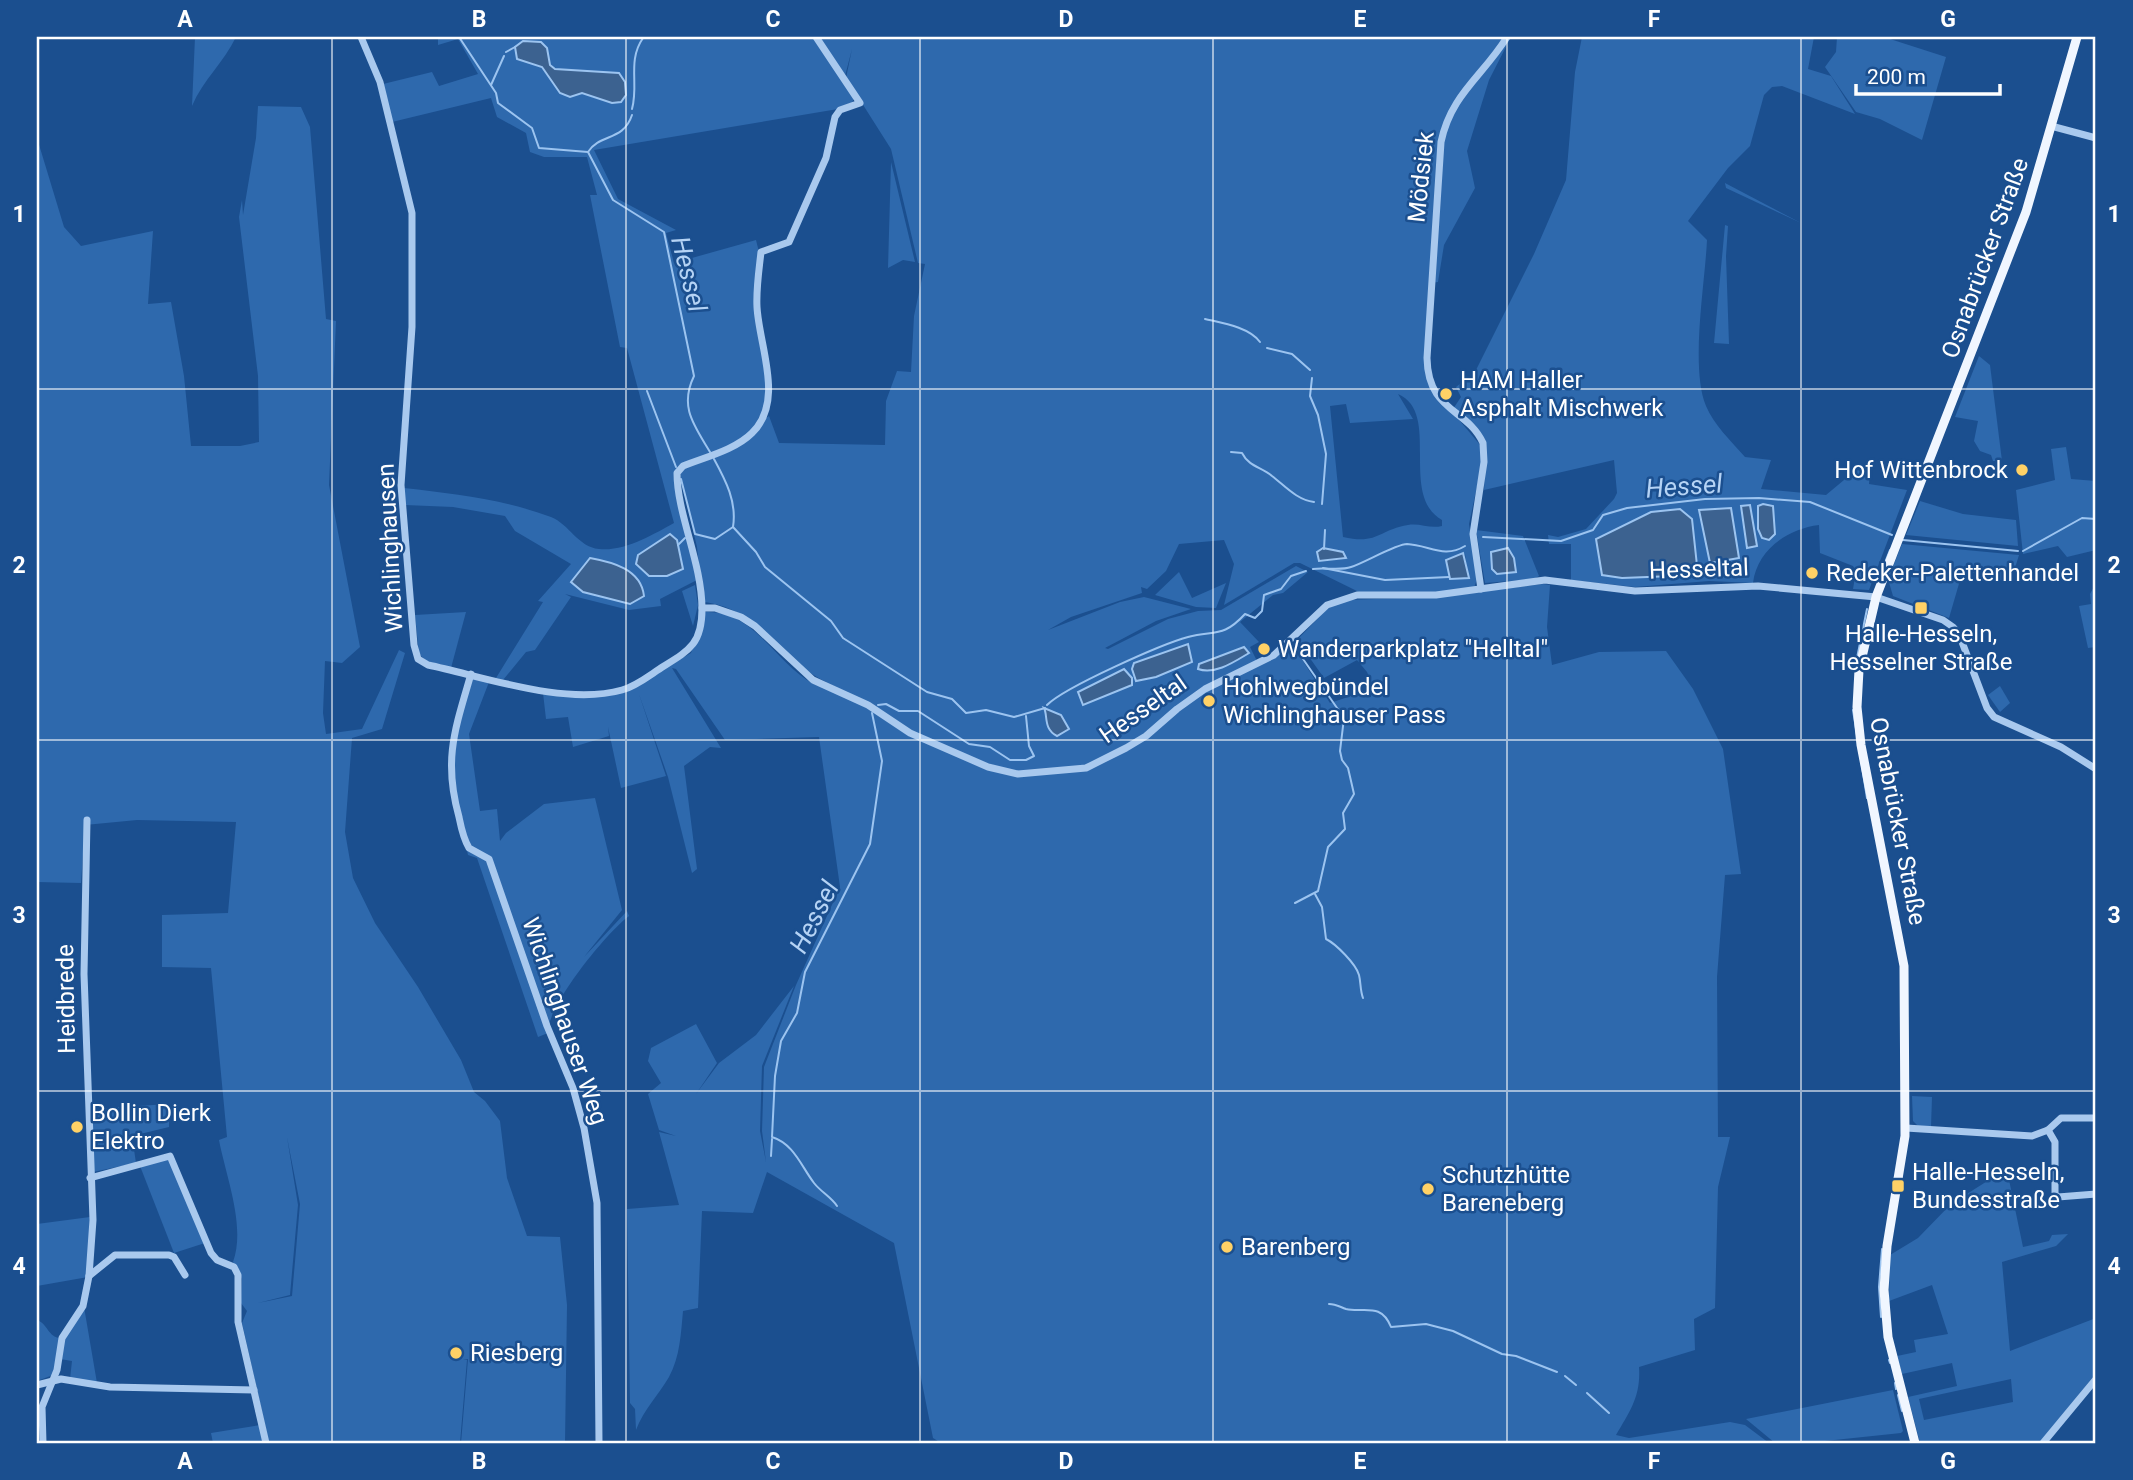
<svg xmlns="http://www.w3.org/2000/svg" width="2133" height="1480" font-family="Roboto,sans-serif">
	<style>
		.green { fill: #2e69ad; fill-rule: evenodd }
		.water { fill: #3c6290; stroke: #9cc4f0; stroke-width: 2 }
		.lines { fill: none; stroke-linecap: round; stroke-linejoin: round }
		.stream { stroke: #9cc4f0; stroke-width: 2 }
		.minor { stroke: #a9c9ee; stroke-width: 7 }
		.major { stroke: #f0f6ff; stroke-width: 9 }
		.grid { fill: none; stroke: #fff; stroke-width: 2; stroke-opacity: 0.55 }
		.poi-dot { fill: #ffd166; stroke: #1b4f8f; stroke-width: 2.5 }
		.labels { text-anchor: middle; stroke-width: 5; stroke-linejoin: round; paint-order: stroke }
		.street-label { font-size: 24px; fill: #fff; stroke: #1b4f8f }
		.poi-label { font-size: 24px; fill: #fff; stroke: #1b4f8f; text-anchor: start }
		.water-label { font-size: 26px; font-style: italic; fill: #b5d3f5; stroke: #1b4f8f }
		.neatline { fill: none; stroke: #fff; stroke-width: 2.5 }
		.grid-label { font-size: 23px; text-anchor: middle; font-weight: bold; fill: #fff }
	</style>
	<rect width="100%" height="100%" fill="#1b4f8f"/>
	<g class="green">
		<path d="M195 37H236C224 62 203 80 192 106Z"/>
		<path d="M438 37H812L854 97 852 104 838 109 594 150 618 199 676 230 666 233 674 263 756 240 759 252 755 294 766 381 765 407 754 426 769 416 779 443 885 445 886 401 897 371 911 372 914 316 925 264 918 263 891 149 846 78 852 49 845 76 819 37H1511L1489 80 1467 151 1475 188 1444 245 1438 282 1431 283 1428 383 1481 446 1482 463 1469 524 1477 579 1474 588 1436 593H1361L1300 563H1294L1224 605 1234 564 1224 540 1179 544 1166 571 1147 589 1141 587 1142 593 1071 617 1048 630 1120 602 1144 597 1191 609 1156 621 1105 648 1108 649 1168 619 1198 611 1221 610 1296 566 1308 572 1283 593 1273 595 1240 622 1259 642 1250 647 1257 661 1273 658 1292 644 1330 703 1351 696 1376 694 1367 672 1357 660 1324 678 1297 640 1327 609 1344 600 1437 597 1543 584 1550 585 1547 627 1552 665 1599 652 1666 651 1693 689 1723 749 1741 874 1725 875 1717 977 1718 1137H1730L1718 1187 1715 1308 1694 1319 1695 1350 1639 1367C1641 1396 1630 1411 1616 1435L1629 1438 1730 1422 1745 1425 1769 1443H941L933 1438 894 1243 767 1172 753 1213 702 1211 698 1308 683 1311C681 1333 680 1357 669 1377 658 1396 644 1409 636 1430L635 1409 630 1403 627 1209 679 1205 659 1132 676 1136 659 1130 648 1094 661 1083 648 1061 651 1048 696 1024 717 1063 696 1094 719 1063 756 1035 794 986 762 1066 760 1131 766 1162 762 1131 764 1067 796 985 840 887 819 737 725 740 676 669 672 668 721 748 710 747 684 766 697 869 692 873 668 777 639 694 666 776 621 788 608 727 609 736 573 747 568 717 546 719 543 693 625 691 691 653 704 612C755 609 775 664 814 684 821 688 833 688 841 690 831 684 821 680 812 674 775 649 753 607 703 602L697 547 680 475 684 468 707 454 678 467 675 472 697 580 660 599 661 606 629 610 565 594 571 597 535 650 526 652 503 680 496 678 543 602 538 601 571 564 515 531 505 516 453 507 405 505 404 488C456 494 502 499 551 517 569 524 578 547 599 549 624 552 654 534 674 523L627 348 620 347 590 195H597L587 157H544L530 152 526 133 497 117 491 98 392 122 383 84 432 72 439 86 478 74 458 39 438 45ZM1398 394C1442 413 1398 495 1442 520V526C1430 529 1420 523 1408 525 1378 530 1378 545 1343 537L1330 406 1346 404 1350 423 1413 419ZM659 544 663 576 656 577 638 555ZM1324 548 1343 552 1345 559 1319 561V549ZM1465 554 1468 579 1449 577V574ZM1124 669 1133 681 1078 695V692Z"/>
		<path d="M1582 37H1814L1808 69 1831 76 1855 114 1782 86 1772 87 1764 95 1750 146 1728 168 1688 221 1707 240C1705 284 1690 367 1706 406 1714 425 1731 441 1745 457L1771 460 1761 489 1826 495 1856 470 1870 472 1869 484 1907 490 1869 590 1853 589 1856 571 1853 566 1820 553 1819 525C1787 529 1757 550 1753 583L1709 581 1635 587 1571 580V544H1549L1548 535 1558 537 1586 529 1614 499 1617 493 1614 460 1484 490 1486 444 1484 438 1453 409 1461 397 1456 387 1475 372 1534 254 1566 180 1575 72ZM1749 506 1757 545 1748 548 1741 507Z"/>
		<path d="M1837 37H1890V39L1946 57 1922 140 1880 119 1856 112 1825 67 1836 52Z"/>
		<path d="M258 106 301 107 310 127 326 319 336 321 329 485 360 647 342 663 325 661 323 713 326 734 362 729 399 650 405 653 382 729 352 738 345 832 353 878 375 923 418 987 461 1060 474 1092 485 1101 500 1121 507 1178 527 1236 560 1237 567 1305 565 1443H461L468 1359 463 1360H467L460 1443H269L242 1323 247 1311 241 1303 242 1279 233 1262C246 1226 226 1177 219 1140L227 1137 211 968 162 967V915L228 913 236 822 137 820 85 825 81 883 37 882V138L64 227 81 246 153 231 148 304 171 302 184 376 191 446H240L259 442 258 376 239 217 242 200 243 215 256 138ZM287 1137 300 1204 292 1296 258 1303 290 1295 298 1205Z"/>
		<path d="M891 162 915 262 903 260 888 268Z"/>
		<path d="M1725 183 1801 223 1726 188Z"/>
		<path d="M1725 225 1728 226 1726 256 1729 344 1714 343Z"/>
		<path d="M1979 356 1990 365 2002 461H1993L1991 455 1980 451 1974 441 1978 421 1955 417Z"/>
		<path d="M2066 447 2071 479 2096 481V550L2067 557 2058 546 2023 554 2016 490 2055 480 2051 449Z"/>
		<path d="M1920 501 1963 514 2016 520 2018 546 1906 535Z"/>
		<path d="M1476 530 1523 536 1539 576 1534 579 1485 583Z"/>
		<path d="M1902 544 2019 555 2015 568 2004 581 1963 570 1949 618 1893 596 1888 579Z"/>
		<path d="M1179 572 1192 598 1226 583 1216 608 1196 607 1155 595Z"/>
		<path d="M2096 583V647L2088 648 2079 606 2091 604 2090 594Z"/>
		<path d="M695 585 698 605 693 626 682 591Z"/>
		<path d="M466 612 451 668 426 661 419 654 415 615Z"/>
		<path d="M472 677 489 682 469 734 480 811 497 809 500 841 506 833 544 804 595 798 622 910 584 957 627 911 629 916C607 932 546 1007 548 1033L538 1037 477 858 468 855 451 781 457 728Z"/>
		<path d="M2000 686 2010 703 2000 712 1988 695Z"/>
		<path d="M1912 1096 1932 1097 1931 1127 1918 1126 1913 1121Z"/>
		<path d="M169 1104V1127L132 1136 136 1163 93 1172 90 1109Z"/>
		<path d="M166 1159 170 1162 205 1243 174 1253 140 1166Z"/>
		<path d="M2000 1173 2008 1175 2023 1247 2049 1241 2052 1235 2068 1234 2056 1246 2002 1262 2010 1351 2096 1318V1373L2041 1443H1920L1908 1397 1957 1386 1952 1363 1902 1374 1897 1356 1916 1352 1914 1340 1948 1334 1932 1285 1889 1301 1890 1255 1918 1238 1951 1204ZM2011 1379 2013 1402 1924 1420 1919 1399Z"/>
		<path d="M90 1217 88 1277 37 1286V1224Z"/>
		<path d="M84 1307 97 1383 70 1379 72 1361 60 1359 64 1338Z"/>
		<path d="M37 1320C47 1323 49 1338 60 1338L53 1375 37 1381Z"/>
		<path d="M1893 1390 1903 1431 1901 1433 1806 1443H1775L1746 1419Z"/>
		<path d="M260 1425 263 1443H213L211 1433Z"/>
	</g>
	<g class="water">
		<path d="M523 41 541 42 547 48 550 65 555 69 619 73 625 82 626 95 621 102 612 103 582 93 570 97 560 93 542 67 517 59 515 47Z"/>
		<path d="M1763 504 1773 506 1775 534 1769 540 1762 538 1758 529V506Z"/>
		<path d="M1750 505 1757 546 1747 548 1741 506Z"/>
		<path d="M1731 508 1739 558 1710 563 1699 510Z"/>
		<path d="M1680 509 1692 519 1698 575 1622 578 1602 575 1596 539 1651 512Z"/>
		<path d="M670 534 677 540 683 569 667 576H649L636 564 638 555Z"/>
		<path d="M1323 548 1343 552 1346 558 1319 561 1317 552Z"/>
		<path d="M1508 548 1514 558 1516 572 1497 574 1492 569 1491 552Z"/>
		<path d="M1463 553 1469 578 1450 579 1446 560Z"/>
		<path d="M590 558C612 562 641 569 644 596L630 604 583 592 571 582Z"/>
		<path d="M1188 644 1192 662 1156 677 1136 681 1132 669 1134 663Z"/>
		<path d="M1244 647 1249 653C1234 662 1215 675 1198 669L1199 664Z"/>
		<path d="M1124 669 1132 678V685L1083 705 1078 692Z"/>
		<path d="M1044 708 1061 715 1069 729 1057 736C1043 729 1048 715 1044 708Z"/>
	</g>
	<g class="lines">
		<g class="stream">
			<path d="M459 37 496 93 498 103 532 128 539 148 588 152 613 200 664 232 694 376C679 407 694 425 710 452"/>
			<path d="M506 52 515 47"/>
			<path d="M491 85 504 56"/>
			<path d="M632 109C639 84 627 61 643 38"/>
			<path d="M588 152C600 133 623 142 632 115"/>
			<path d="M1205 319C1222 323 1249 327 1260 342"/>
			<path d="M1267 348 1292 354 1310 370"/>
			<path d="M1312 378 1310 396 1318 415 1326 454 1322 504"/>
			<path d="M647 391 676 467"/>
			<path d="M1231 452 1242 453C1249 467 1262 467 1272 476 1285 486 1297 500 1314 502"/>
			<path d="M714 459C726 481 737 502 733 527L756 552 765 567 831 621 843 638 927 692 952 699 966 713 986 710 1014 717 1045 708"/>
			<path d="M681 479 695 534 715 539 733 527"/>
			<path d="M1483 537 1561 541 1593 530 1603 515 1627 508 1705 499 1759 498 1810 502 1892 535"/>
			<path d="M1903 540 2018 551"/>
			<path d="M678 545 685 538"/>
			<path d="M1324 549 1325 530"/>
			<path d="M2023 551 2082 518 2096 519"/>
			<path d="M1886 560 1890 550"/>
			<path d="M1323 568 1385 580 1449 577"/>
			<path d="M1313 569C1325 567 1340 571 1351 567 1364 563 1396 544 1407 544 1429 545 1444 559 1465 546"/>
			<path d="M1294 646 1344 718 1340 751 1342 760 1348 768 1354 794 1343 813 1345 829 1328 847 1318 891 1295 903"/>
			<path d="M1856 663 1867 609"/>
			<path d="M878 705 886 704 899 711H918L969 744 990 747 1010 760H1026L1034 756 1029 746 1026 716"/>
			<path d="M1047 705C1065 687 1162 644 1188 637 1215 630 1223 638 1245 614L1255 618 1262 611 1264 595 1281 589 1291 576 1306 571"/>
			<path d="M1853 710 1867 798"/>
			<path d="M1315 894 1322 907 1326 939C1336 944 1356 964 1359 975 1361 983 1360 990 1363 998"/>
			<path d="M771 1156 772 1139"/>
			<path d="M837 1206C831 1197 821 1192 814 1183 801 1166 794 1144 772 1137L775 1076 781 1041 797 1013 805 972 870 844 882 761 872 713"/>
			<path d="M1329 1304C1336 1304 1340 1307 1346 1309 1364 1313 1381 1302 1391 1327L1426 1324 1453 1331 1502 1354 1516 1356 1557 1372"/>
			<path d="M1881 1317 1879 1287 1882 1249"/>
			<path d="M1889 1360 1890 1363"/>
			<path d="M1565 1376 1576 1385"/>
			<path d="M1895 1383 1896 1389"/>
			<path d="M1587 1393 1609 1413"/>
			<path d="M1898 1395 1902 1411"/>
		</g>
		<g class="minor">
			<path d="M361 37 380 82 412 213V327L401 485 414 645 418 659 428 665C485 677 565 706 622 690 637 686 651 674 664 666 690 650 702 643 702 609 702 563 677 514 677 473L683 466C705 457 735 450 752 433 785 401 759 346 757 307 756 289 759 270 761 252L789 242 826 158 835 117 840 110 860 103 816 37"/>
			<path d="M2051 126 2096 138"/>
			<path d="M1481 589 1473 534 1484 462 1483 443C1467 408 1428 412 1427 358L1441 142C1451 94 1483 76 1507 37"/>
			<path d="M702 608H715L741 617 755 626 813 680 868 705 910 733 988 767 1018 774 1086 768 1126 748 1146 736 1177 709 1205 689 1274 655 1327 605 1357 595H1436L1545 580 1635 591 1758 586 1876 597 1943 620 1953 627 1959 634 1987 708 1994 717 2061 747 2096 769"/>
			<path d="M471 674C455 729 443 760 459 817 461 827 463 838 469 848L489 859 547 1026 573 1088 584 1128 597 1203 599 1443"/>
			<path d="M1906 1128 2032 1136 2048 1130 2061 1118H2096"/>
			<path d="M2048 1130 2055 1142V1194L2058 1197 2096 1194"/>
			<path d="M90 1178 170 1156 211 1253 217 1260 234 1267 238 1275V1322L266 1443"/>
			<path d="M89 1276 115 1255H169L174 1257 185 1275"/>
			<path d="M37 1385 61 1379 110 1387 254 1390"/>
			<path d="M43 1443 42 1407 57 1370 62 1338 83 1306 89 1276 93 1220 84 974 87 820"/>
			<path d="M2043 1443 2096 1379"/>
		</g>
		<path class="major" d="M1915 1443 1888 1337 1884 1290 1887 1246 1905 1136 1904 966 1861 745 1857 707 1859 670 1876 597 2026 212 2077 37"/>
	</g>
	<path class="grid" d="M332 37V1443M626 37V1443M920 37V1443M1213 37V1443M1507 37V1443M1801 37V1443M37 389H2096M37 740H2096M37 1091H2096"/>
	<g class="poi-dot">
		<circle cx="1446" cy="394" r="7"/>
		<circle cx="2022" cy="470" r="7"/>
		<circle cx="1812" cy="573" r="7"/>
		<rect x="1914" y="601" width="14" height="14" rx="3.5"/>
		<circle cx="1264" cy="649" r="7"/>
		<circle cx="1209" cy="701" r="7"/>
		<circle cx="77" cy="1127" r="7"/>
		<rect x="1891" y="1179" width="14" height="14" rx="3.5"/>
		<circle cx="1428" cy="1189" r="7"/>
		<circle cx="1227" cy="1247" r="7"/>
		<circle cx="456" cy="1353" r="7"/>
	</g>
	<g class="labels">
		<g class="street-label">
			<text transform="translate(1421 177) rotate(-84)" y="8">Mödsiek</text>
			<text transform="translate(1985 258) rotate(-70)" y="8">Osnabrücker Straße</text>
			<text transform="translate(390 548) rotate(-93)" y="8">Wichlinghausen</text>
			<text transform="translate(1699 569) rotate(-2)" y="8">Hesseltal</text>
			<text transform="translate(1143 709) rotate(-35)" y="8">Hesseltal</text>
			<text transform="translate(1898 821) rotate(79)" y="8">Osnabrücker Straße</text>
			<text transform="translate(66 999) rotate(-91)" y="8">Heidbrede</text>
			<text transform="translate(565 1021) rotate(71)" y="8">Wichlinghauser Weg</text>
		</g>
		<g class="poi-label">
			<text x="1460" y="388">HAM Haller<tspan x="1460" dy="28">Asphalt Mischwerk</tspan></text>
			<text x="2008" y="478" text-anchor="end">Hof Wittenbrock</text>
			<text x="1826" y="581">Redeker-Palettenhandel</text>
			<text x="1921" y="642" text-anchor="middle">Halle-Hesseln,<tspan x="1921" dy="28">Hesselner Straße</tspan></text>
			<text x="1278" y="657">Wanderparkplatz "Helltal"</text>
			<text x="1223" y="695">Hohlwegbündel<tspan x="1223" dy="28">Wichlinghauser Pass</tspan></text>
			<text x="91" y="1121">Bollin Dierk<tspan x="91" dy="28">Elektro</tspan></text>
			<text x="1912" y="1180">Halle-Hesseln,<tspan x="1912" dy="28">Bundesstraße</tspan></text>
			<text x="1442" y="1183">Schutzhütte<tspan x="1442" dy="28">Bareneberg</tspan></text>
			<text x="1241" y="1255">Barenberg</text>
			<text x="470" y="1361">Riesberg</text>
		</g>
		<g class="water-label">
			<text transform="translate(689 274) rotate(76)" y="9">Hessel</text>
			<text transform="translate(1684 486) rotate(-4)" y="9">Hessel</text>
			<text transform="translate(814 917) rotate(-63)" y="9">Hessel</text>
		</g>
	</g>
	<rect width="2133" height="1480" fill="none" stroke="#1b4f8f" stroke-width="77"/>
	<path d="M1856 84v10h144v-10" fill="none" stroke="#ffffff" stroke-width="3.5"/>
	<text x="1867" y="84" font-size="21" fill="#ffffff" stroke="#1b4f8f" stroke-width="5" paint-order="stroke">200 m</text>
	<rect x="38" y="38" width="2056" height="1404" class="neatline"/>
	<g class="grid-label">
		<text x="185" y="27">A</text>
		<text x="479" y="27">B</text>
		<text x="773" y="27">C</text>
		<text x="1066" y="27">D</text>
		<text x="1360" y="27">E</text>
		<text x="1654" y="27">F</text>
		<text x="1948" y="27">G</text>
		<text x="19" y="222">1</text>
		<text x="2114" y="222">1</text>
		<text x="19" y="573">2</text>
		<text x="2114" y="573">2</text>
		<text x="19" y="923">3</text>
		<text x="2114" y="923">3</text>
		<text x="19" y="1274">4</text>
		<text x="2114" y="1274">4</text>
		<text x="185" y="1469">A</text>
		<text x="479" y="1469">B</text>
		<text x="773" y="1469">C</text>
		<text x="1066" y="1469">D</text>
		<text x="1360" y="1469">E</text>
		<text x="1654" y="1469">F</text>
		<text x="1948" y="1469">G</text>
	</g>
</svg>
